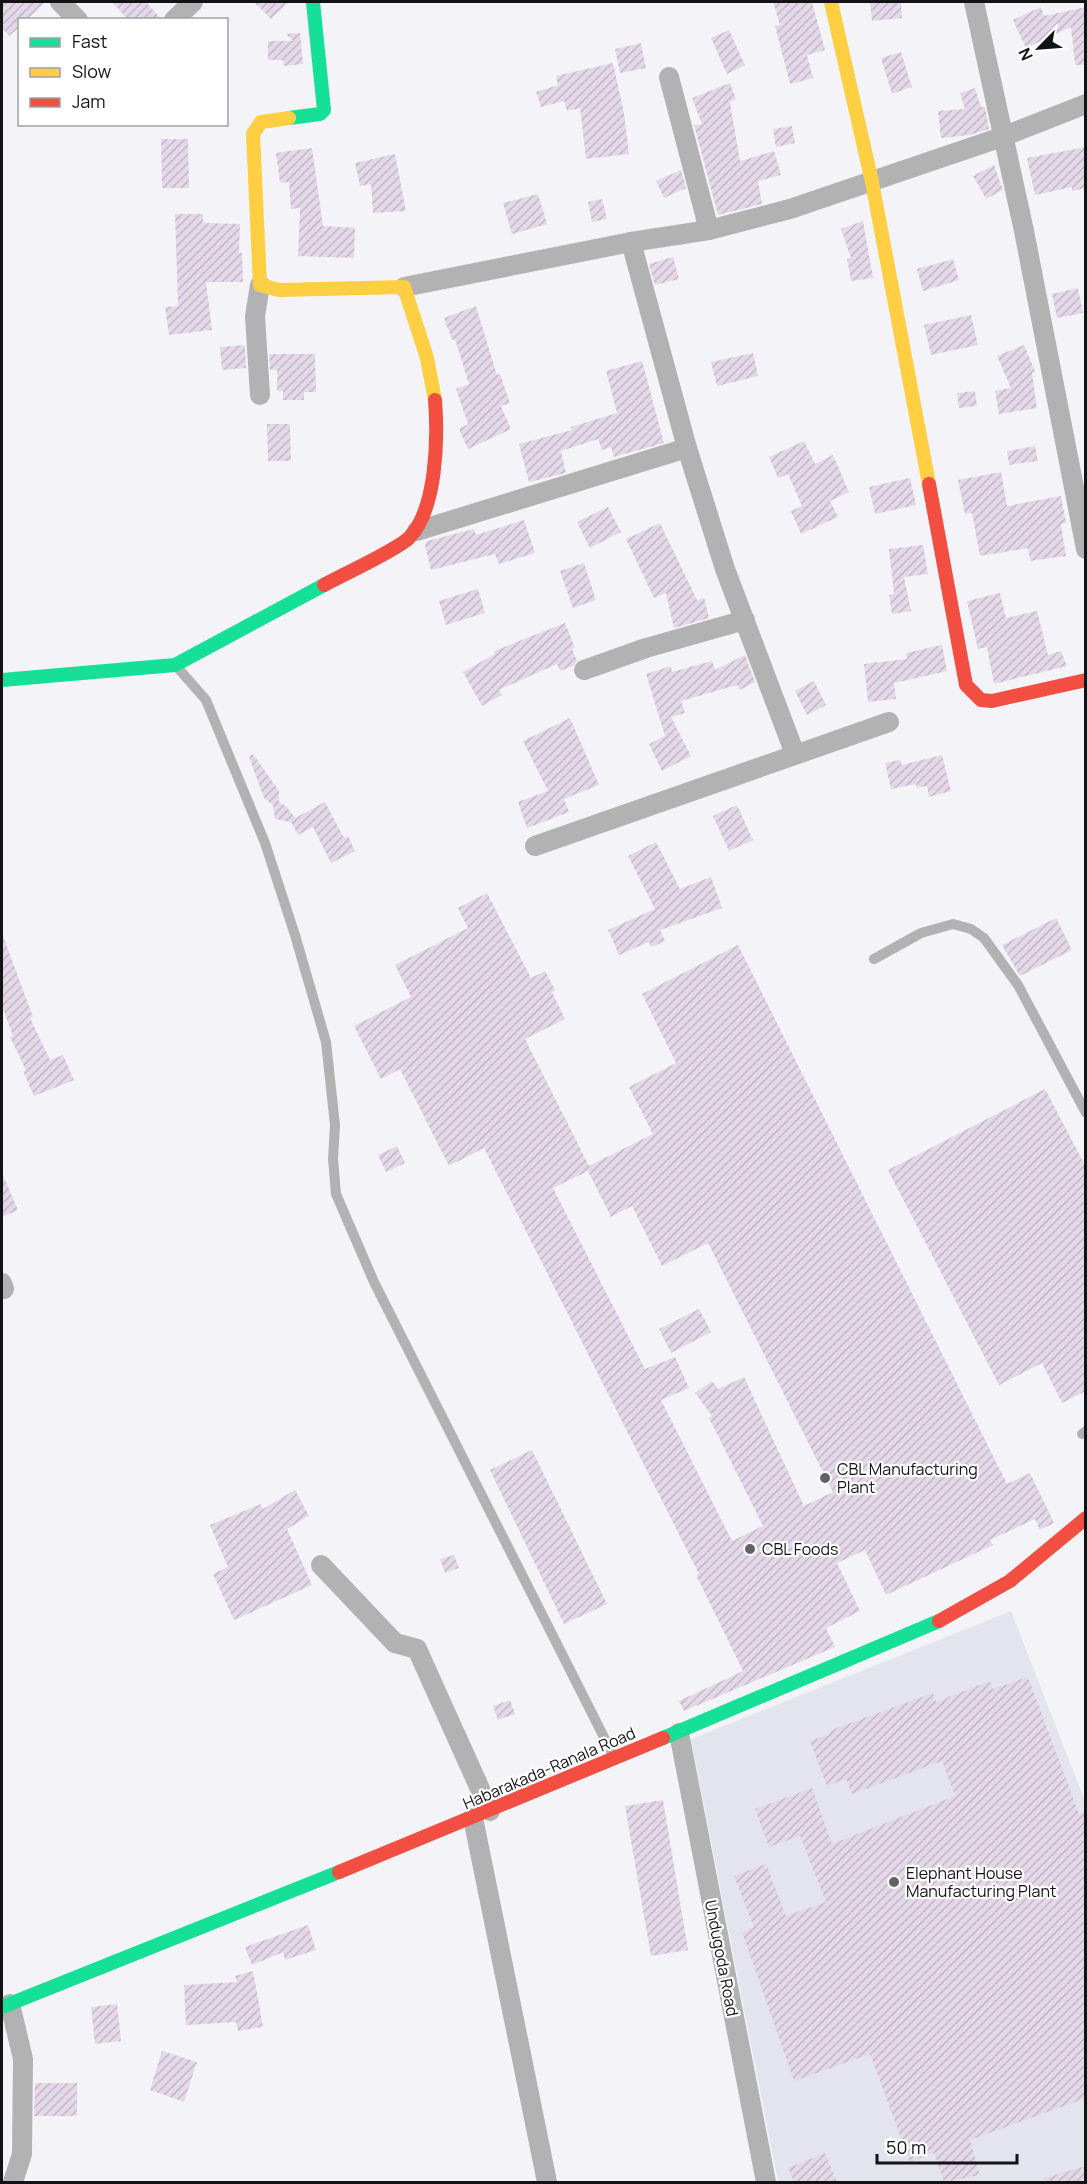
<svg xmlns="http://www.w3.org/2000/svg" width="1087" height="2184" font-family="Manrope,sans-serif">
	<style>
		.built { fill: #e4e4ee }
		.building { fill: url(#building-hatch); fill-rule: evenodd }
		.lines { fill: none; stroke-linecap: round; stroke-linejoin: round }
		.lane { stroke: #b3b2b2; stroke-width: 10 }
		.street { stroke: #b3b2b2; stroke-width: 20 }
		.fast { stroke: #16e098; stroke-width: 14 }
		.slow { stroke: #ffcf43; stroke-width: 14 }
		.jam { stroke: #f24e42; stroke-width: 14 }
		.poi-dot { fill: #626264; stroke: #fff; stroke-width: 2 }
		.labels { text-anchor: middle; stroke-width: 4.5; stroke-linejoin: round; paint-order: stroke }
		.poi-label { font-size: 16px; fill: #131315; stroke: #fff; text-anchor: start }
		.street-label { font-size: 16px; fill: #131315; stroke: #fff }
	</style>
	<defs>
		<pattern id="building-hatch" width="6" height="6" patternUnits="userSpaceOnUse" patternTransform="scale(1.5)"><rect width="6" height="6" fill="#e4d8e8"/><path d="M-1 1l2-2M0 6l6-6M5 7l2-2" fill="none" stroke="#c3b8c6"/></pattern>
	</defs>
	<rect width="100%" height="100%" fill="#f4f4f8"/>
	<path class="built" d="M1011 1611 1085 1801V2182H778L691 1739Z"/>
	<g class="building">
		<path d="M2 2H45L27 20H20V27L9 36 2 28Z"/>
		<path d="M112 2H146L162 20H128Z"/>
		<path d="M254 2H289L271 19Z"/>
		<path d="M773 2H812L825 50 807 55 813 78 790 84 775 26 780 25Z"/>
		<path d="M870 2H901L902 18 872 21Z"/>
		<path d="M1041 7 1044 16 1086 7V65H1075L1071 27 1026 48 1013 20Z"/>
		<path d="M729 30 745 65 727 74 711 38Z"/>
		<path d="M300 33 303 64 284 66 283 60H268V41H293L286 34Z"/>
		<path d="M641 43 646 68 620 73 615 49Z"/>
		<path d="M901 52 912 87 892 94 881 58Z"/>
		<path d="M613 63 624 113 629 154 586 159 580 108 567 111 564 101 541 107 536 92 558 85 556 76Z"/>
		<path d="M730 83 736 99 730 102 740 161 774 151 781 175 758 181 762 204 718 215 694 125 702 124 692 98Z"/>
		<path d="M975 88 981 107H985L989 129 970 135 941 138 938 111 965 109 960 93Z"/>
		<path d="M792 126 795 143 776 147 773 129Z"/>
		<path d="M161 139H188L189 188H162Z"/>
		<path d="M1086 147V188L1072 191V187L1035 195 1027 158Z"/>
		<path d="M312 148 323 226 355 228 354 258 298 256 300 208 291 209 289 182 280 183 276 153Z"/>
		<path d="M395 154 406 211 373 213 371 184 360 186 355 163Z"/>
		<path d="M994 165 1003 190 986 199 973 176Z"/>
		<path d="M681 170 686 188 664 198 656 181Z"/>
		<path d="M538 194 547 224 512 234 503 203Z"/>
		<path d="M602 199 607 219 592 222 588 202Z"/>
		<path d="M175 214H203V223L240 224 239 253H242L243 282H206L212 330 169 335 165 307 178 306Z"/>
		<path d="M863 221 873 278 851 281 847 259 851 258 841 229Z"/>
		<path d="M673 257 679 279 655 285 649 264Z"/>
		<path d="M953 259 959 280 923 291 917 269Z"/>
		<path d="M1078 288 1083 313 1057 318 1052 294Z"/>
		<path d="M476 306 497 375 500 374 510 403 501 406 511 429 468 449 459 429 468 424 456 389 469 384 455 339 452 340 444 318Z"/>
		<path d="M971 315 978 345 931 355 924 325Z"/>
		<path d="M245 345 246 368 222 370 220 347Z"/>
		<path d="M1024 345 1035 371 1032 373 1037 408 999 414 995 391 1011 388 997 356Z"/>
		<path d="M753 353 758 376 717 386 711 362Z"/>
		<path d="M269 354H315L316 392H304V400H283V391H277V370H270Z"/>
		<path d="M642 361 664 443 614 457 611 447 602 450 598 439 561 451 566 473 529 482 519 444 572 430 571 427 617 413 606 371Z"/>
		<path d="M975 391 977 406 959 408 957 393Z"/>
		<path d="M267 424H290L291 461H268Z"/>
		<path d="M804 441 815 464 833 455 849 492 830 501 838 517 801 534 791 511 802 506 788 474 778 478 769 457Z"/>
		<path d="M1035 446 1038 461 1009 465 1007 451Z"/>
		<path d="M1001 472 1007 506 1061 496 1066 523 1061 524 1066 556 1030 561 1028 548 980 556 972 513 965 514 958 480Z"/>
		<path d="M910 478 916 505 875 514 869 487Z"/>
		<path d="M608 507 621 532 590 548 577 522Z"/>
		<path d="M524 520 535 553 499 564 495 554 431 570 425 545 427 541 474 529 476 535Z"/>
		<path d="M660 523 697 600 704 598 709 618 674 628 666 593 654 598 626 539Z"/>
		<path d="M923 545 928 574 904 577 911 611 892 614 889 595 894 594 889 549Z"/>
		<path d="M584 563 596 600 573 608 560 571Z"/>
		<path d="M478 589 485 613 446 625 439 601Z"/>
		<path d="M1000 593 1006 618 1037 611 1048 655 1061 651 1067 666 994 684 987 647 978 649 967 601Z"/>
		<path d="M565 623 575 648 572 649 577 661 573 666 560 671 557 664 499 690 502 695 482 706 463 672 495 654 494 651Z"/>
		<path d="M942 645 947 671 894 683 896 699 868 702 864 664 907 659 906 653Z"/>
		<path d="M745 655 755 682 740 690 737 685 681 701 685 713 671 717 691 756 662 771 649 744 665 736 646 674 671 666 672 672 712 661 715 670Z"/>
		<path d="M814 681 826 705 807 715 795 691Z"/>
		<path d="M570 718 599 785 564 799 569 812 527 828 518 802 548 791 523 741Z"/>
		<path d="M253 754 279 791V802L286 806 295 818 325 802 344 838 348 836 355 851 331 863 313 827 298 835 291 822 275 819 273 805 264 798 249 757Z"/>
		<path d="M942 755 951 791 929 797 927 786 917 788 916 784 891 789 885 763 900 760 902 765Z"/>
		<path d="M737 805 753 840 729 851 713 816Z"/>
		<path d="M656 842 680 889 711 877 722 908 660 930 665 941 651 947 649 942 619 955 608 930 655 909 628 856Z"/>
		<path d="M487 893 531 978 545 971 555 990 552 992 565 1019 525 1039 589 1166 653 1134 629 1087 676 1063 642 994 738 945 1007 1484 1030 1473 1054 1523 1040 1530 1035 1519 990 1540 993 1545 886 1595 865 1550 837 1563 860 1611 826 1628 835 1647 684 1711 679 1701 743 1671 696 1575 699 1574 484 1148 449 1166 400 1069 381 1079 354 1026 411 997 395 965 468 928 458 908ZM588 1171 611 1217 632 1206 662 1266 708 1243 833 1492 804 1506 744 1377 718 1389 712 1381 695 1393 712 1416 709 1418 763 1526 732 1541 661 1400 689 1388 675 1357 645 1369 553 1188Z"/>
		<path d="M1056 918 1072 950 1020 976 1002 945Z"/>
		<path d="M3 936 33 1017 30 1018 50 1060 63 1055 74 1080 34 1096 23 1071 26 1070 10 1037 13 1036 2 1006Z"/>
		<path d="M1045 1089 1086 1167V1391L1062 1403 1042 1363 999 1385 888 1170Z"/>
		<path d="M397 1146 405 1163 386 1172 378 1155Z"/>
		<path d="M2 1173 18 1210 2 1217Z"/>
		<path d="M699 1309 711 1332 671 1353 659 1329Z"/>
		<path d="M532 1450 607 1604 564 1624 490 1470Z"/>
		<path d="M295 1490 309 1516 287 1529 312 1585 234 1620 213 1574 228 1567 210 1525 261 1504 263 1509Z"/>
		<path d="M454 1555 459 1568 445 1573 440 1559Z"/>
		<path d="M1028 1677 1079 1814 1086 1811V2098L970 2140 980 2175 944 2182 934 2153 910 2162 870 2054 794 2081 742 1932 754 1927 734 1876 766 1864 786 1916 826 1902 800 1836 769 1847 755 1809 812 1788 832 1844 955 1796 942 1761 852 1794 846 1779 827 1786 810 1741 830 1734 829 1731 933 1693 936 1702 990 1681 993 1689Z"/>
		<path d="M510 1700 515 1714 498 1720 493 1706Z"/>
		<path d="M663 1800 688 1950 651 1956 625 1806Z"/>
		<path d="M308 1925 316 1950 285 1960 283 1952 252 1965 245 1947Z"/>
		<path d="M253 1971 263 2027 238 2031 236 2022 186 2025 184 1985 237 1982 235 1976Z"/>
		<path d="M117 2004 121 2041 95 2044 91 2007Z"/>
		<path d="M162 2051 197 2062 184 2102 150 2090Z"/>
		<path d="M35 2083H77V2116H34Z"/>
		<path d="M825 2153 837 2182H794L788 2168Z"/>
		<path d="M1086 2166V2182H1044V2178Z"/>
	</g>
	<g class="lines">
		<g class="lane">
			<path d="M177 667 206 700 265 843 295 935 326 1042 335 1125 333 1159 336 1194 374 1282 614 1757"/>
			<path d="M874 959 921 933 953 924 971 929 984 938 1018 985 1086 1113"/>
			<path d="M1082 1434 1086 1431"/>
		</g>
		<g class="street">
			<path d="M60 2 78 20"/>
			<path d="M974 2 1024 231 1086 549"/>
			<path d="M174 20 193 2"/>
			<path d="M669 77 709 230"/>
			<path d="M631 242 687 448 725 569 795 754"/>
			<path d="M260 285 255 316 260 395"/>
			<path d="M404 287 631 242 709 230 790 209 1002 137 1086 104"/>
			<path d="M417 531 687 448"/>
			<path d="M584 670 646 648 745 620"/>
			<path d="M535 846 889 722"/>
			<path d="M2 1283 4 1289"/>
			<path d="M321 1565 395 1643 417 1649 490 1811"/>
			<path d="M679 1733 766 2182"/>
			<path d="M473 1818 547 2182"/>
			<path d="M10 2004 23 2059 22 2154 13 2182"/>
		</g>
		<g class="fast">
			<path d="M289 118 320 114 324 110 313 2"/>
			<path d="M2 680 175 665 324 585"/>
			<path d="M663 1738 939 1621"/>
			<path d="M2 2007 339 1872"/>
		</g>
		<g class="slow">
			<path d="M831 2 872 182 929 484"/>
			<path d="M289 118 261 122 253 134 260 285 279 290 404 287 427 358 435 400"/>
		</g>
		<g class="jam">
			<path d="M929 484 966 685 981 700 992 701 1086 680"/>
			<path d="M324 585C344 574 395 551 409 538 437 509 438 438 435 400"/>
			<path d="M939 1621 1010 1581 1086 1518"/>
			<path d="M339 1872 663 1738"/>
		</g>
	</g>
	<g class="poi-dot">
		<circle cx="825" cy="1478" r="6"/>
		<circle cx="750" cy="1549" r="6"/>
		<circle cx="894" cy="1882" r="6"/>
	</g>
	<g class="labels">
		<g class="poi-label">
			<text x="837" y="1475">CBL Manufacturing<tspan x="837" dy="18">Plant</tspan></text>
			<text x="762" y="1555">CBL Foods</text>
			<text x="906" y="1879">Elephant House<tspan x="906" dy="18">Manufacturing Plant</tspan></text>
		</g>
		<g class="street-label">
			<text transform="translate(549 1768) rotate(-23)" y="6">Habarakada-Ranala Road</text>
			<text transform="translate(722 1958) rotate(79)" y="6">Undugoda Road</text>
		</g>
	</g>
	<rect width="1087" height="2184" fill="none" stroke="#131315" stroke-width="6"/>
	<rect x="18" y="18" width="210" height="108" fill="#ffffff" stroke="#a1a1a1" stroke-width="1.5"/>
	<rect x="30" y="38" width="30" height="9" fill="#16e098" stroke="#a1a1a1" stroke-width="1.5"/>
	<text x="72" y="48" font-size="18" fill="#131315">Fast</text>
	<rect x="30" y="68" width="30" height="9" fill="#ffcf43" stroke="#a1a1a1" stroke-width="1.5"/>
	<text x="72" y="78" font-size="18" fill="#131315">Slow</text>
	<rect x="30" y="98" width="30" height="9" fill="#f24e42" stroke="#a1a1a1" stroke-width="1.5"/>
	<text x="72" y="108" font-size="18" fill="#131315">Jam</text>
	<g transform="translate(1039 48) rotate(245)" stroke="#ffffff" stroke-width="4.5" paint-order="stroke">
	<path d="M0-4.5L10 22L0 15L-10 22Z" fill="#131315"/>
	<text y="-9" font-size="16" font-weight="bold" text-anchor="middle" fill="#131315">N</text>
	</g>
	<path d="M877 2154v9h140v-9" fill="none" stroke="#131315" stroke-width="3"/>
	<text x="886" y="2154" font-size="18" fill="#131315" stroke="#ffffff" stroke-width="4.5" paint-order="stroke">50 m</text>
</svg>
